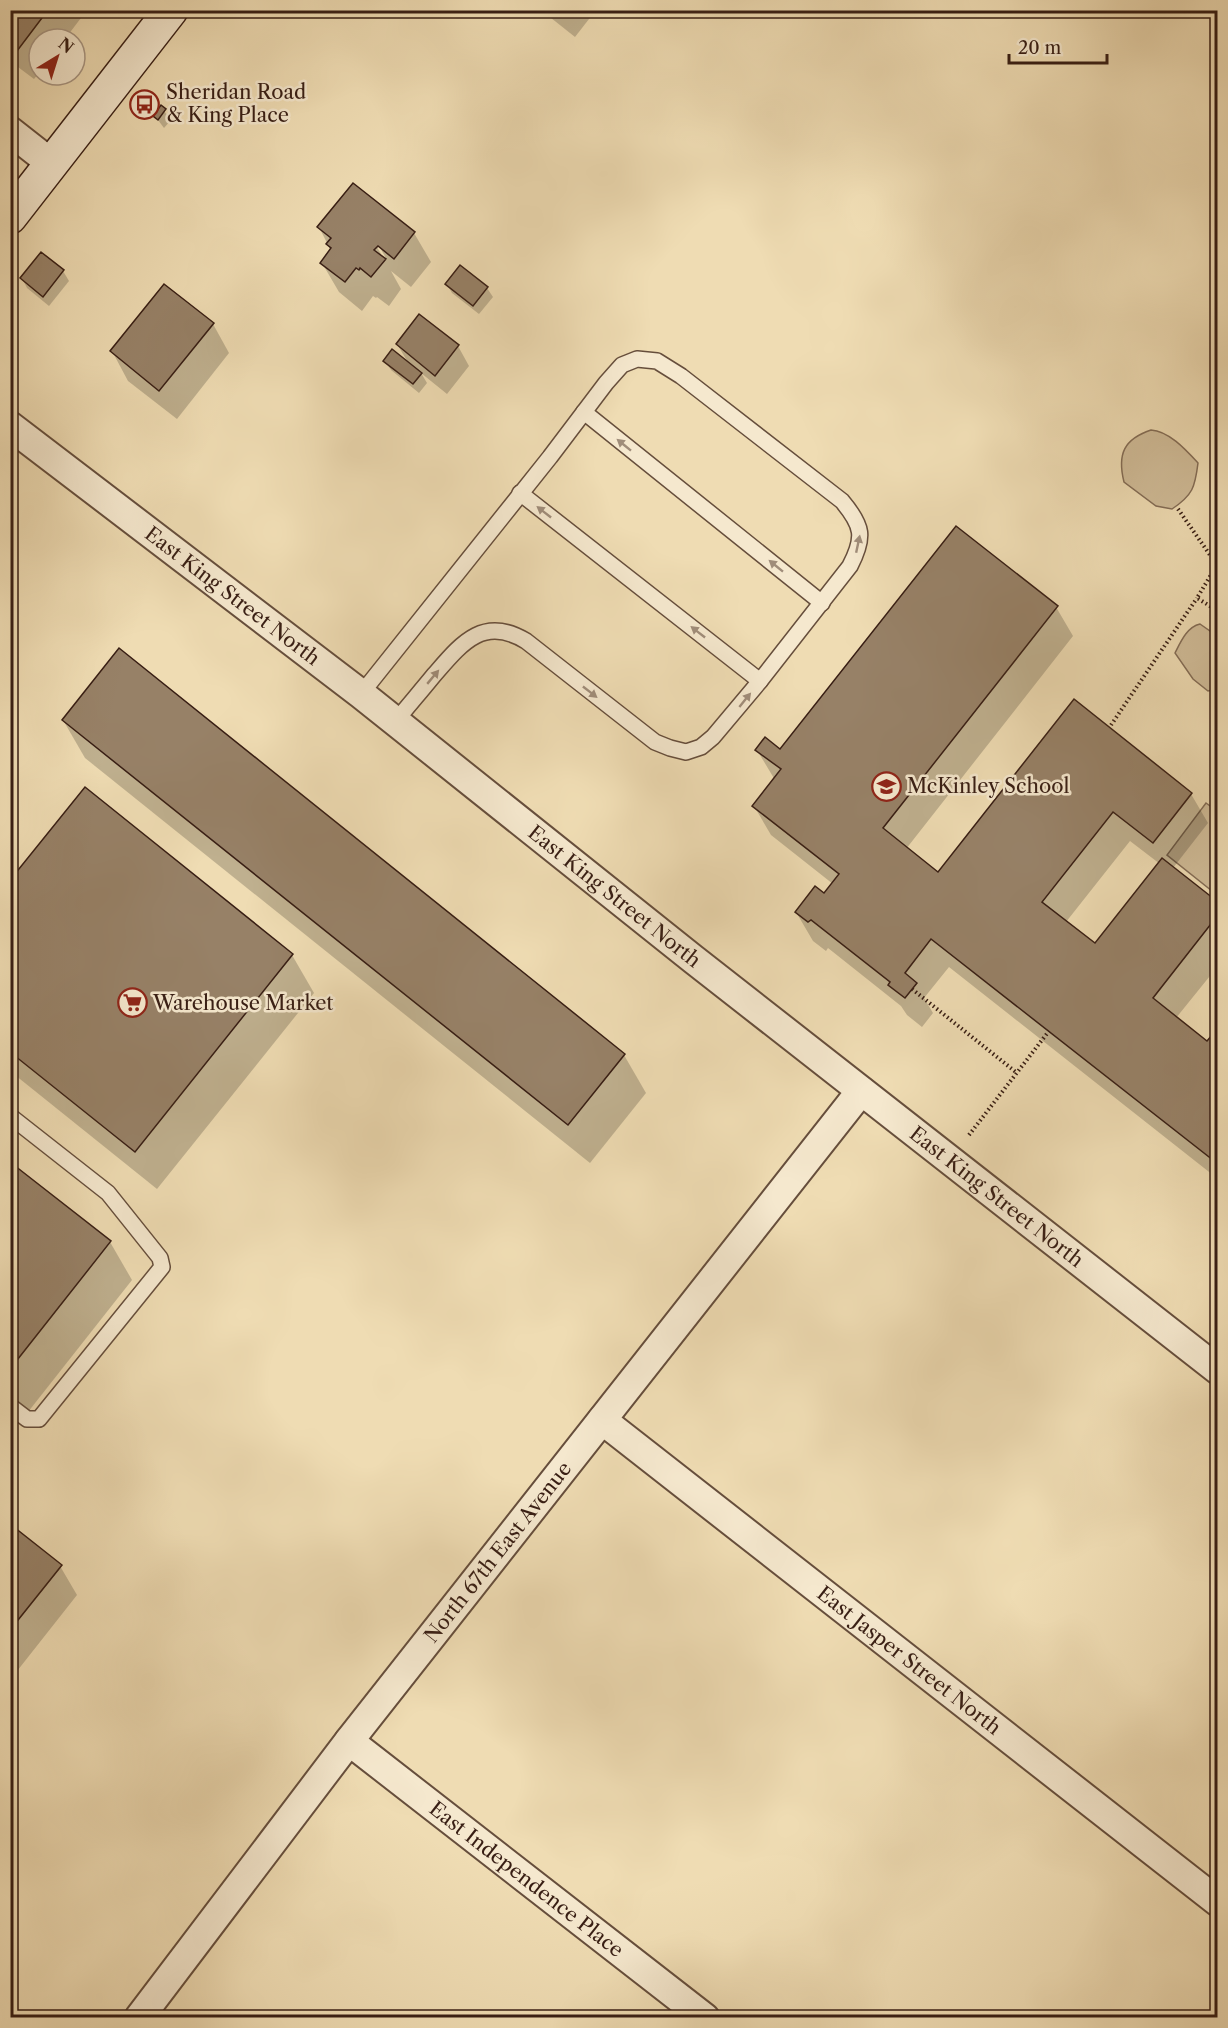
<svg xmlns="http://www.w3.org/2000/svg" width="1228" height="2028" font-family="'Libre Caslon Text',serif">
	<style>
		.green { fill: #d0bc98; stroke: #846d56; stroke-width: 1.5 }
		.shadow { fill: #0003; fill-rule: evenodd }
		.building { fill: #978167; stroke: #381e14; stroke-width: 1.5 }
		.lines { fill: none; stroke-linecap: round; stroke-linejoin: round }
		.lane-casing { stroke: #664e3c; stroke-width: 18 }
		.street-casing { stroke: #664e3c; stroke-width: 32 }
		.secondary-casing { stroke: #381e14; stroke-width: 36 }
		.path { stroke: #381e14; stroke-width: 4; stroke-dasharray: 1.5 3; stroke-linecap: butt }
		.lane { stroke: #f5e8ce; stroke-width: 15 }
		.street { stroke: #f5e8ce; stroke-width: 28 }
		.secondary { stroke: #f5e8ce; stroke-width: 33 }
		.oneway { fill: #a08d7a }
		.labels { text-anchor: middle; stroke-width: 5; stroke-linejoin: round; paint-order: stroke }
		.poi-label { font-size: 20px; fill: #381e14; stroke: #f5e8ce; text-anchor: start }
		.street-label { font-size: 20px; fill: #381e14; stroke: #f5e8ce }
	</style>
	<rect width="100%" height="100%" fill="#efdcb3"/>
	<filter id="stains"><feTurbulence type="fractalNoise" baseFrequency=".00333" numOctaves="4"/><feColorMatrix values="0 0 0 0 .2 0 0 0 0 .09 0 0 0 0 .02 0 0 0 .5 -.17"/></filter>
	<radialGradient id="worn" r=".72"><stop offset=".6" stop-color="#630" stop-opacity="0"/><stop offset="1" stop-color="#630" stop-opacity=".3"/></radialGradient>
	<g class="green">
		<path d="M1151 430C1169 431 1186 450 1198 463 1195 487 1193 495 1172 509L1156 506 1124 482C1117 454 1124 439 1151 430Z"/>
		<path d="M1200 624 1217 636V689L1208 691 1193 679 1175 653C1181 641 1187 627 1200 624Z"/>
		<path d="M1206 803 1217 811V895L1167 855Z"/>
	</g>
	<g class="shadow">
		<path d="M10 10H87L65 39H39V73L34 79 10 61Z"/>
		<path d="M541 10H596L575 37Z"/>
		<path d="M161 107 171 120 164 128 155 116Z"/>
		<path d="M319 227 414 233 431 262 411 287 391 271 401 289 389 306 377 297 376 298 373 296 362 311 339 292 322 263 331 251ZM375 239 387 260 384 259 373 240Z"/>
		<path d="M41 254 63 271 69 281 49 306 27 288 22 278Z"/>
		<path d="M447 284 487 288 493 297 479 314 452 293Z"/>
		<path d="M213 324 229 353 177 419 128 381 112 351Z"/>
		<path d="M397 344 458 346 469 366 447 394 421 373 427 383 419 393 391 370 385 361 409 364Z"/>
		<path d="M1056 607 1073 636 906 849 938 874 1074 701 1191 794 1208 823 1173 868 1218 904V966L1176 1018 1207 1043 1218 1030V1179L949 967 924 998 933 1013 922 1027 907 1015 901 1006 828 948 826 951 813 941 796 912 824 895 833 884 771 835 754 806 775 780 757 750 781 751ZM1130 841 1160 864 1095 945 1066 922Z"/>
		<path d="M63 720 624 1055 646 1093 590 1163 85 758Z"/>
		<path d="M10 883 292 955 314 993 157 1189 10 1071Z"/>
		<path d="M10 1164 110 1242 132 1280 28 1412 10 1398Z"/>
		<path d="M10 1517 16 1526 14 1529 60 1566 77 1595 10 1680Z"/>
	</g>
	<g class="building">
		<path d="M10 10H48L17 51 10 47Z"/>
		<path d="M161 105 166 109 158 120 153 116Z"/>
		<path d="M353 183 415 232 394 259 378 246 374 250 386 259 371 277 360 268 359 270 356 268 345 282 320 263 331 248 326 244 331 238 317 227Z"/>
		<path d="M41 252 64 270 43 297 20 278Z"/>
		<path d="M460 265 488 287 473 306 445 284Z"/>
		<path d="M164 284 214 323 159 391 110 351Z"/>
		<path d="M419 314 459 345 435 376 396 344Z"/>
		<path d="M392 349 422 373 413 384 383 361Z"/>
		<path d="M956 526 1058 606 883 828 938 872 1074 699 1192 793 1153 843 1113 812 1042 902 1095 943 1162 858 1218 902V915L1153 998 1207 1041 1218 1028V1164L931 939 905 973 917 983 905 998 888 985 890 982 811 920 808 922 795 912 815 886 824 893 839 874 752 806 781 769 755 750 765 737 780 749Z"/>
		<path d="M119 648 625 1054 568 1125 62 720Z"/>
		<path d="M85 787 293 954 135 1152 10 1052V880Z"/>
		<path d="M10 1162 111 1241 10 1369Z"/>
		<path d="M10 1524 62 1565 10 1630Z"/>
	</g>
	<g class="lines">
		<defs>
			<g id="lane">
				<path d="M584 412 822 603"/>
				<path d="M520 493 760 681"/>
				<path d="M361 694 550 457 606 383 622 365 637 359 657 361 681 376 842 501C863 526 865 537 850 566L760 681 713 737 701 747 686 752 670 748 655 742 526 641C483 615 461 644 434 675 421 691 408 706 395 722"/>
				<path d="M10 1116 108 1193 160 1258 162 1267 39 1419H27L10 1406"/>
			</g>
			<g id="street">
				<path d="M10 131 52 164"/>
				<path id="s1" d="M10 426 361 694 693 959 1218 1370"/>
				<path id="s2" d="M602 1420 1218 1902"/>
				<path id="s3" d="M349 1741 705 2018"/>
				<path id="s4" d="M139 2018 349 1741 861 1091"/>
			</g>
			<path id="secondary" d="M10 217 171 10"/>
		</defs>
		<use href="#lane" class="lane-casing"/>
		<use href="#street" class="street-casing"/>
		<use href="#secondary" class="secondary-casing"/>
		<g class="path">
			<path d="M1178 509 1217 565 1197 598 1218 611"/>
			<path d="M1111 725 1197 598"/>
			<path d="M912 989 1017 1073"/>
			<path d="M969 1135 1049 1031"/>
		</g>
		<use href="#lane" class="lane"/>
		<use href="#street" class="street"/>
		<use href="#secondary" class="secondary"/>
	</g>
	<defs><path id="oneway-solid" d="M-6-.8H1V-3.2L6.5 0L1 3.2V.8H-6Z" transform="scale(1.5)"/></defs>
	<g class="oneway">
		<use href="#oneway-solid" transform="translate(624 445) rotate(-141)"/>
		<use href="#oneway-solid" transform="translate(544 512) rotate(-142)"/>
		<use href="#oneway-solid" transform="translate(858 544) rotate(-78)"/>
		<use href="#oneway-solid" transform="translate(776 566) rotate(-141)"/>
		<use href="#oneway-solid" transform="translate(698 632) rotate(-142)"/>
		<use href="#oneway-solid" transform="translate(433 677) rotate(-50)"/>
		<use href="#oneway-solid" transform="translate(590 692) rotate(38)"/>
		<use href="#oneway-solid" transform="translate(745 700) rotate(-51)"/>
	</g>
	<defs>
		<symbol id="bus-ring" viewBox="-11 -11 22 22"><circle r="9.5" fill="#f5e8ce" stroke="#8f2418" stroke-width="1.5"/><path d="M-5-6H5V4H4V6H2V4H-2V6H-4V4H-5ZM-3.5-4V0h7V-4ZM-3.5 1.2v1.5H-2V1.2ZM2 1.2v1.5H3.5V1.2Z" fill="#8f2418"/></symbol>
		<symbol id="school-ring" viewBox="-11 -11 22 22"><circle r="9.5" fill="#f5e8ce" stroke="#8f2418" stroke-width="1.5"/><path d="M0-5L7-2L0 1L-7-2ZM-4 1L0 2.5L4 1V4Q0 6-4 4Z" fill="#8f2418"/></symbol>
		<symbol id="supermarket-ring" viewBox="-11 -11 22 22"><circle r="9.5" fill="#f5e8ce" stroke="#8f2418" stroke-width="1.5"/><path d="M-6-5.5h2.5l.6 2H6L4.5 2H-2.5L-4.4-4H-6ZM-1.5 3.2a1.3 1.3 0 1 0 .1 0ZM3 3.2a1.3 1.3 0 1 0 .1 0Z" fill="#8f2418"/></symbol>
	</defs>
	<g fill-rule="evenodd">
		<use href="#bus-ring" x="128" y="88" width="33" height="33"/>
		<use href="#school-ring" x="870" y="770" width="33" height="33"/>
		<use href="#supermarket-ring" x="116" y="986" width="33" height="33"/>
	</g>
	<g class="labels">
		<g class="poi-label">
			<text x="166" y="99">Sheridan Road<tspan x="166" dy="23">&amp; King Place</tspan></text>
			<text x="907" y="793">McKinley School</text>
			<text x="153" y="1010">Warehouse Market</text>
		</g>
		<g class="street-label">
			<text dy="7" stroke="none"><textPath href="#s1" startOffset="280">East King Street North</textPath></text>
			<text dy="7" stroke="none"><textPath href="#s1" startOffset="766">East King Street North</textPath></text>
			<text dy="7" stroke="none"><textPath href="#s1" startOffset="1252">East King Street North</textPath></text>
			<text dy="7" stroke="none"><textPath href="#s4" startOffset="588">North 67th East Avenue</textPath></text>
			<text dy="7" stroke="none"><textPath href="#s2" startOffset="390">East Jasper Street North</textPath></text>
			<text dy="7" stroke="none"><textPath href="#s3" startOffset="225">East Independence Place</textPath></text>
		</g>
	</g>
	<rect width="1228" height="2028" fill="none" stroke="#efdcb3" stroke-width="36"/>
	<rect x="12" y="12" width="1204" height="2004" fill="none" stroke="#381e14" stroke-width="3"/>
	<rect x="18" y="18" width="1192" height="1992" fill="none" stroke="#381e14" stroke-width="1.5"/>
	<g transform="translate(57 57) rotate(38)"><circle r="28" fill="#f5e8ce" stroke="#a99784" stroke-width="1.5"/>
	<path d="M0-4.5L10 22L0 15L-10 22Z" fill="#8f2418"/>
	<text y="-9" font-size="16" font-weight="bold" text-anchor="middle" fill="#381e14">N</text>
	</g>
	<path d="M1009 54v9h98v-9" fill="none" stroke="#381e14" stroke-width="3"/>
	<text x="1018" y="54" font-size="18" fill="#381e14" stroke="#f5e8ce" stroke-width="4.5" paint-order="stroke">20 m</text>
	<rect width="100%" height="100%" filter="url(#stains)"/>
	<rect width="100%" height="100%" fill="url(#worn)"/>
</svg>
